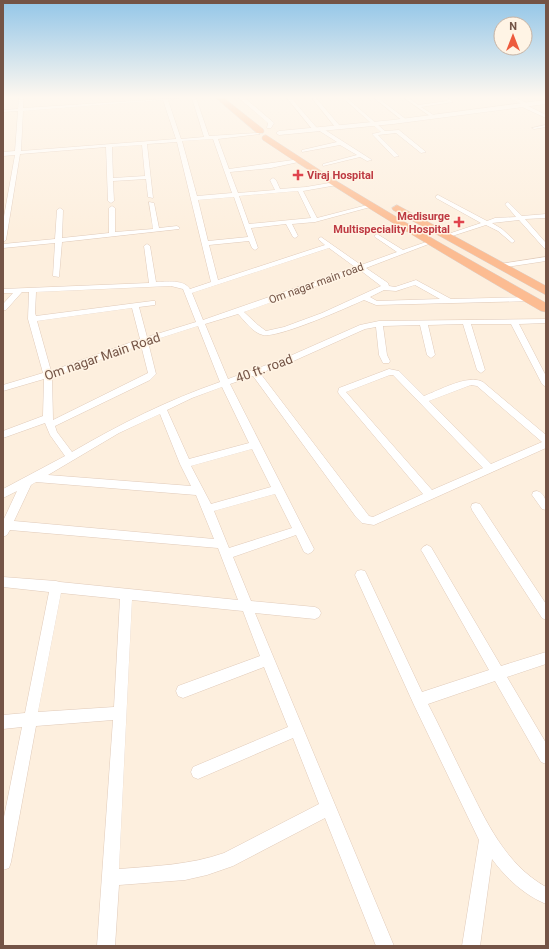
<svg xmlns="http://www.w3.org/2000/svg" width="549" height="949" font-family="Roboto,sans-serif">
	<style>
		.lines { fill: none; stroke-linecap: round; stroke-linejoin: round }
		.minor-casing { stroke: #e1cbba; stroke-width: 1 }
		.tertiary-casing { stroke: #e1cbba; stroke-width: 1 }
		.trunk-casing { stroke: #dbd3cf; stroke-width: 1 }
		.minor { fill: #fff; fill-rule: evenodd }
		.tertiary { fill: #fff; fill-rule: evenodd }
		.trunk { fill: #fcbc92; fill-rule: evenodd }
		.health-dot { fill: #e0444e; stroke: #fff4e5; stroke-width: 1.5 }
		.labels { text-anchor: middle; stroke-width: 3; stroke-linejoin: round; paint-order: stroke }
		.far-health-label { font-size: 11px; font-weight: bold; fill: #be3a42; stroke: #fff4e5; text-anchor: start }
		.far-street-label { font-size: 11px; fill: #745446; stroke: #fff4e5 }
		.street-label { font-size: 13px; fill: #745446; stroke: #fff4e5 }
	</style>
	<rect width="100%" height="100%" fill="#fdefde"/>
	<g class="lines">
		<defs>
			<g id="minor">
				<path d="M19 98H23V108L180 98 168 100 181 139 204 137 192 98H196L209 136 258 133 260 134 218 139 229 169 300 159 303 161 271 168 230 172 238 193 275 190 270 180 273 178 276 180 280 189 306 187 335 182 337 183V185L303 191 317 218 371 204 374 206 315 222 292 224 298 236 295 238 293 237 286 224 251 228 258 248 255 250 252 248 249 241 209 245 218 280 325 245 318 239 321 237 361 265 397 252 375 237 374 236 377 234 403 250 429 241 434 242 366 268 388 283 389 286 395 287 416 280 451 299 533 297 537 299 533 301 376 305 364 300C346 308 279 338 263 335 253 333 245 321 238 314L205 324 228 379 283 359 360 325 379 321 546 319V323L519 324 546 376V387L542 384 511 324H471L485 370 481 373 477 370 463 324 428 325 435 355 431 358 427 355 420 325 383 326 387 355 390 361 389 363H383L379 355 376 327 365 329 289 363 260 373 369 516 373 517 423 494 339 394 338 392 339 388 389 369 399 371 424 396C440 390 468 374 483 382L546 435V448L374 525 362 523 356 517 253 376 230 384 314 549 312 552 308 554 304 552 296 535 233 557 251 601 315 607 319 609 321 613 319 617 315 619 255 613 394 946H376L325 818 233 866 207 875 185 880 119 885 115 946H97L113 720 36 726 11 862 9 868 3 870V822L22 727 3 729V715L25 713 49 592 3 587V577L56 581 60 582 238 600 218 548 10 530 7 535 3 537V521L17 491 3 498V489L65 456 50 435 45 423 3 438V431L43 416 44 379 3 391V385L43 373 28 319 29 292H22L6 310H3V304L13 293H3V289L149 283 144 246 147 244 150 246 156 282C166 282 184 279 190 289L211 282 177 142 147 144 153 198 148 197 146 179 113 181 114 201 111 203 108 201 106 147 20 154 6 240 3 242V222L15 155 3 156V152L15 151 18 111 3 112V110L18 109ZM163 100 176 139 21 151 23 111ZM213 139 232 193 197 196 182 141ZM142 145 145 176 113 178 112 147ZM298 191 311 218 249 224 239 196ZM234 197 248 237 208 241 198 200ZM329 248 355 267 203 320 192 293ZM360 270 381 286 322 313 284 327 266 331 258 325 244 312ZM415 285 440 299 377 301 370 297 384 290 396 291ZM171 286 183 289 196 322 147 337 139 307 155 305V301H152L36 316 35 313 36 292ZM132 308 140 339 51 371 37 321ZM198 326 220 382C168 400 120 424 72 452L57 432 55 426 150 380 156 374 148 342ZM141 345 148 373 53 420 52 377ZM390 375H393L483 468 432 490 346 392ZM471 385 477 386 542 442 491 464 429 401ZM222 387 249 443 189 459 167 410 192 398ZM160 414 180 464 191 486 48 475 119 433ZM252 449 271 487 211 504 191 466ZM36 482 196 495 214 539 14 521 31 485ZM275 494 292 528 229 548 214 511ZM61 593 120 599 114 707 38 712ZM132 600 243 611 260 656 178 686 176 691 178 696 183 698 264 667 288 727 193 767 191 772 193 777 198 779 293 738 319 804 224 853C190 865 155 866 119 869Z"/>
				<path d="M287 98H291L317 128V130H313Z"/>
				<path d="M312 98H316L340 126V128H336Z"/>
				<path d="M343 98H347L385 131 399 130 426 152 421 153 396 133 378 135 399 156 394 157 372 134 381 132Z"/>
				<path d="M374 98H378L407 120 403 121Z"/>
				<path d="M404 98H409L418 105 447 101 443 98H448L453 102 421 107 435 116 433 118Z"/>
				<path d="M511 98H516L529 104 528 106 546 115V118L522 107 523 105Z"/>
				<path d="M546 125V127L534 129 532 128Z"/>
				<path d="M318 128H322L372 160 367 161 360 157 323 166V164L357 155 340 145 302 152V150L337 142 318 130Z"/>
				<path d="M438 195 487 221 495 218 516 217 505 204 508 202 522 216 546 214V218L525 219 546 243V249L544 248 519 220 492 223 502 229 514 240 515 241 512 243 498 231 486 225 449 237H445V235L481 223 436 198V196Z"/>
				<path d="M149 202 154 203 159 228 177 226 180 228 179 229 62 242 59 277 53 276 55 243 3 248V244L55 239 57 210 60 208 63 210 62 238 109 233V208L112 206 115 208V232L153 229Z"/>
				<path d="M546 257V261L500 268 497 266 500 264Z"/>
				<path d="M537 491C546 494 546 502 546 510L542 509 532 495 533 492Z"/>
				<path d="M476 503 480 504 546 604V620L542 618 472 510 471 507 472 504Z"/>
				<path d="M427 545 431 547 501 666 546 652V664L507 677 546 743V764L541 762 495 681 428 704C441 729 453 755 466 781 486 821 505 864 546 887V904C524 895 506 878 492 859L480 946H462L479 840 414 705 355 575 357 571 361 570 365 571 422 692 489 670 423 553 421 550 423 547Z"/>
			</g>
			<g id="tertiary">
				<path d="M239 98H245L273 122 274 123 271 128H267L268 123Z"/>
				<path d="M546 100V104L393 124 279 135 276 133 279 131 393 120Z"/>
			</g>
			<g id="trunk">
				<path d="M216 98H224L263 129 264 131 263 133H257Z"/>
				<path d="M266 135 338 182 435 240 546 303V312L541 311C447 256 354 201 263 140L262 138 263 136Z"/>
				<path d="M397 205 546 286V295L393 210 392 208Z"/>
			</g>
		</defs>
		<use href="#minor" class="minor-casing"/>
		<use href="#tertiary" class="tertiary-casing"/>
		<use href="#trunk" class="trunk-casing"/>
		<use href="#minor" class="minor"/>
		<use href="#tertiary" class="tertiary"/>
		<use href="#trunk" class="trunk"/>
	</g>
	<linearGradient id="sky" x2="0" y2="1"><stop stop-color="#93c6e8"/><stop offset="0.42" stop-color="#fef8f0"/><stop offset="1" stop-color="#fef8f0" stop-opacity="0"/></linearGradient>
	<rect width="549" height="231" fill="url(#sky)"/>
	<g class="health-dot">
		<path d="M296 169h4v4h4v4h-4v4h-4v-4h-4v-4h4z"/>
		<path d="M457 216h4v4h4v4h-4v4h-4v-4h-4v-4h4z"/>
	</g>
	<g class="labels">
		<g class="far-health-label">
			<text x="307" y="179">Viraj Hospital</text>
			<text x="450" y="220" text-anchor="end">Medisurge<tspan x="450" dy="13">Multispeciality Hospital</tspan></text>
		</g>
		<g class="far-street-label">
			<text transform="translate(316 283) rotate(-20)" y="4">Om nagar main road</text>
		</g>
		<g class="street-label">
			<text transform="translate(102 356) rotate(-19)" y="5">Om nagar Main Road</text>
			<text transform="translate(264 368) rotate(-20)" y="5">40 ft. road</text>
		</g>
	</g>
	<rect width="549" height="949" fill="none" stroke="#745446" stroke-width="8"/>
	<g transform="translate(513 36)"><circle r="19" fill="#fff4e5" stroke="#c7b4a5"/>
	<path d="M0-3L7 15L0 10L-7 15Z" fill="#ed5b3e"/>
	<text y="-6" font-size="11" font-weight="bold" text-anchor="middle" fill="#745446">N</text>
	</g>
</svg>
